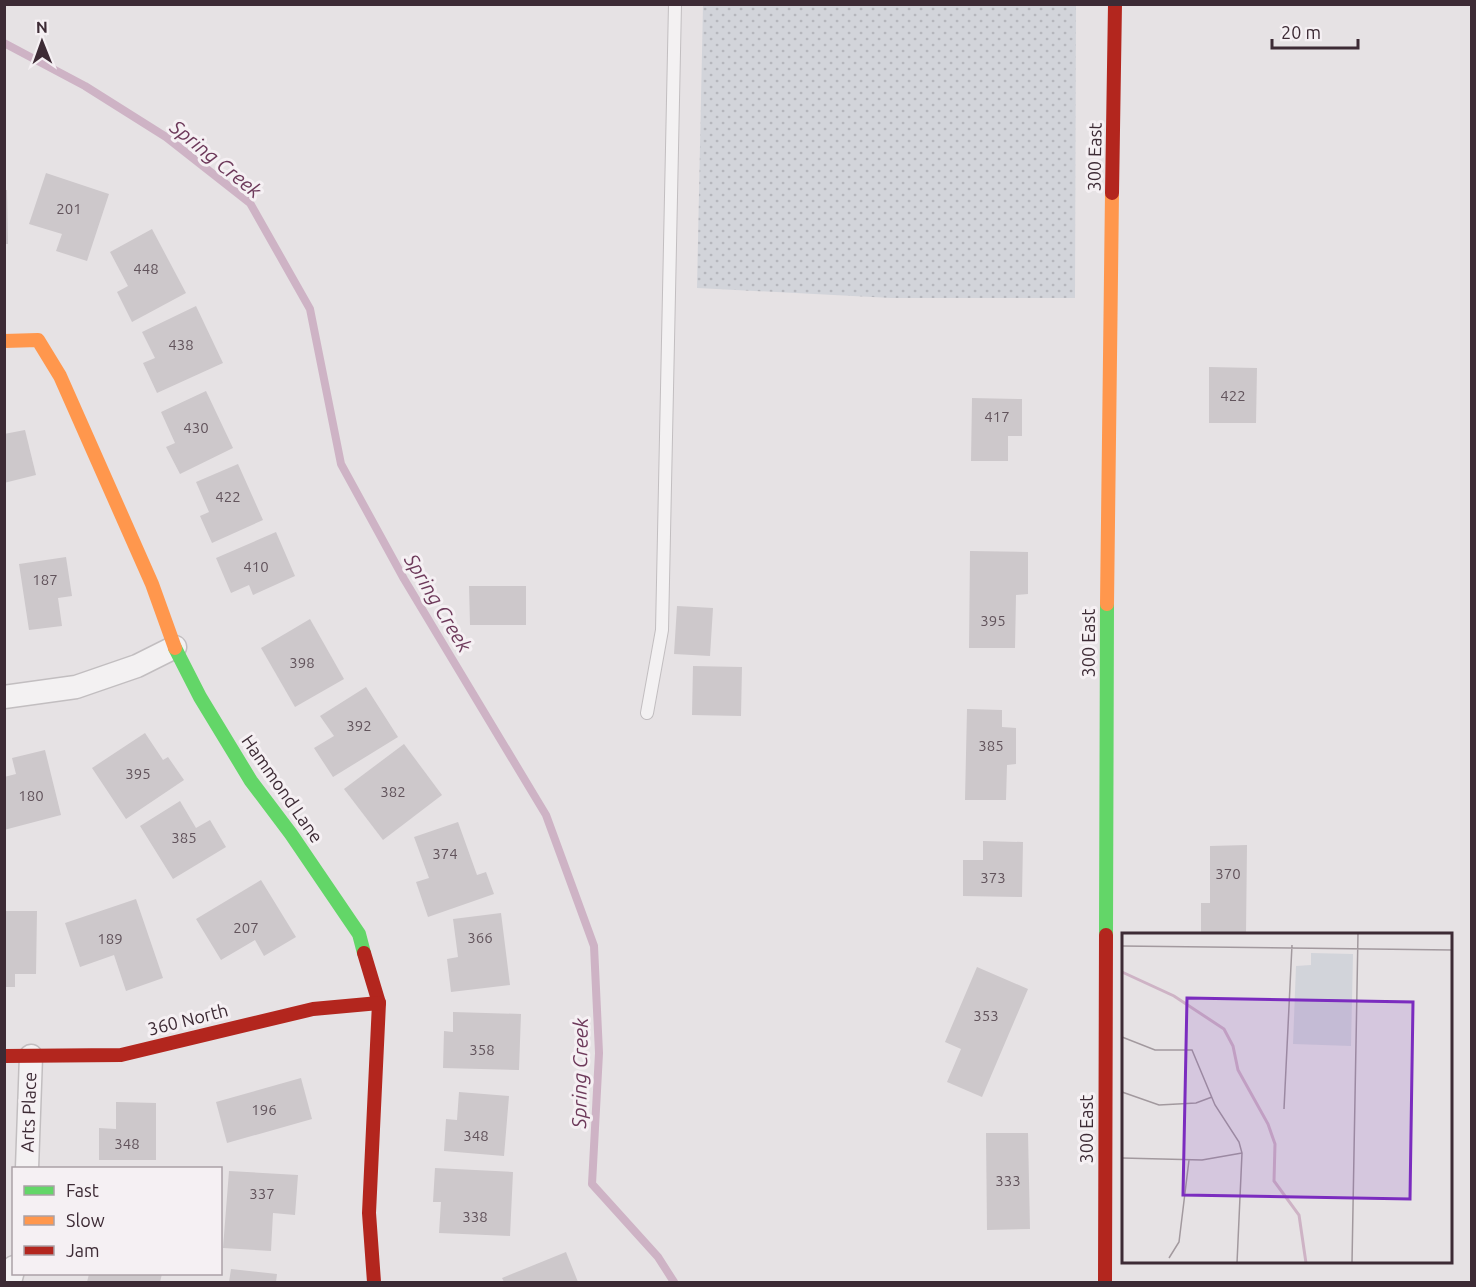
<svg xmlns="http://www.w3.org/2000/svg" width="1476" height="1287" font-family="Ubuntu,sans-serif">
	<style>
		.grass { fill: url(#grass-dots) }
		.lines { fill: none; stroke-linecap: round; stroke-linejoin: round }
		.stream { stroke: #ceb3c5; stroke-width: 8 }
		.building { fill: #cdc8cb }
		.lane-casing { stroke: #c2bec0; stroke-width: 14 }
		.street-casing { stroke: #c2bec0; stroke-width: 25 }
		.lane { stroke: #f3f1f2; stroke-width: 12 }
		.street { stroke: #f3f1f2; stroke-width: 22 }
		.fast { stroke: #63d668; stroke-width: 14 }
		.slow { stroke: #ff974d; stroke-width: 14 }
		.jam { stroke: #b3261e; stroke-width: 14 }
		.labels { text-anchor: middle; stroke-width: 6; stroke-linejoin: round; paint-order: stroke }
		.number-label { font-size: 15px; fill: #62545c }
		.street-label { font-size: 18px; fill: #3d2b35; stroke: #f5f0f3 }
		.water-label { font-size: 20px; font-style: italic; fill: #6d395a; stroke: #f5f0f3 }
		.inset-river { fill: none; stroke: #ceb3c5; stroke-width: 3 }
		.inset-road { fill: none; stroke: #a2999e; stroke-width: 1.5 }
		.view { fill: #7b2cbf; fill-opacity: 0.15; stroke: #7b2cbf; stroke-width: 3 }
		.inset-edge { fill: none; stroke: #3d2b35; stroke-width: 3 }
	</style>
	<defs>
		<pattern id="grass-dots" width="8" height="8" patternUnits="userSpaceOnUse" patternTransform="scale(1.5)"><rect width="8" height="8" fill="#d2d4da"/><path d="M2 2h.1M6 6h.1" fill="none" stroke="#b5b6bc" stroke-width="1.8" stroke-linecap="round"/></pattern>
	</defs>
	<rect width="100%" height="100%" fill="#e6e2e4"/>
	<path class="grass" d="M703 5H1076L1075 298H891L697 288Z"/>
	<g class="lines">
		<path class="stream" d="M4 43 85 86 166 137 250 203 310 309 341 464 404 579 546 815 594 946 599 1053 592 1184 658 1257 674 1282"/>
	</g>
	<g class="building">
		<path d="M46 173 109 194 87 261 56 251 62 234 29 224Z"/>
		<path d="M4 190H7L8 244H4Z"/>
		<path d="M152 229 186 293 132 322 117 292 128 286 110 252Z"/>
		<path d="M196 306 223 363 157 393 143 363 155 358 142 332Z"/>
		<path d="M1209 367 1257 368 1256 423H1209Z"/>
		<path d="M206 391 233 448 180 474 166 447 175 443 161 412Z"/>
		<path d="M972 398 1022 399V436H1008V461H971Z"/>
		<path d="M25 430 36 475 4 483V434Z"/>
		<path d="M238 464 263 520 212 543 200 516 209 512 196 482Z"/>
		<path d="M276 532 295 576 253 595 249 585 231 593 216 558Z"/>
		<path d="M970 551 1028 552V594L1016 595 1015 648H969Z"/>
		<path d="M66 557 72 596 58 598 62 626 29 630 19 564Z"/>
		<path d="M469 586H526V625H470Z"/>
		<path d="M677 606 713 608 710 656 674 654Z"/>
		<path d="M310 619 344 679 295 707 261 648Z"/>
		<path d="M693 666 742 667 741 716 692 715Z"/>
		<path d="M366 687 398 737 333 777 314 748 334 736 320 716Z"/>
		<path d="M967 709 1002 710V727L1016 728V764L1007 765 1006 800H965Z"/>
		<path d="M145 733 163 760 168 757 184 780 126 819 92 768Z"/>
		<path d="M404 744 442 795 383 840 344 789Z"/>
		<path d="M45 750 61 815 4 830V777L16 774 12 758Z"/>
		<path d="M180 801 196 828 210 820 226 847 173 879 140 826Z"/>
		<path d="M458 822 477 875 486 872 494 894 428 917 416 882 429 878 414 837Z"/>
		<path d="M983 841 1023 842 1022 897 963 896V860H983Z"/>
		<path d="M1247 845 1246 934H1201V903H1210V846Z"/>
		<path d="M261 880 296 937 264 956 255 940 221 960 196 919Z"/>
		<path d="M136 899 163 978 126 991 114 955 80 967 65 923Z"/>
		<path d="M4 911H37L36 974H15V987H4Z"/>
		<path d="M501 913 510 985 451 992 447 959 458 957 453 919Z"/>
		<path d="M977 967 1028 989 982 1097 947 1082 961 1049 945 1042Z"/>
		<path d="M453 1012 521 1014 519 1070 443 1068 444 1031 453 1032Z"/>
		<path d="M301 1078 312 1119 227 1143 216 1102Z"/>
		<path d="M459 1092 509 1096 504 1156 444 1151 446 1119 457 1120Z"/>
		<path d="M116 1102 156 1103V1160H99V1128L116 1129Z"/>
		<path d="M986 1133H1028L1030 1229 987 1230Z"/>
		<path d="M435 1168 513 1172 510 1236 439 1233 441 1202H433Z"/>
		<path d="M229 1171 298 1175 295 1215 273 1213 271 1251 223 1248Z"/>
		<path d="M566 1252 578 1282H504L502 1278Z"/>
		<path d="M231 1269 277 1274 276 1282H229Z"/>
		<path d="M89 1274H162L160 1282H87Z"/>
	</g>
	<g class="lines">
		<defs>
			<path id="lane" d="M647 713 662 630 675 4"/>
			<g id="street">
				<path d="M4 697 76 687 137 666 175 647"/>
				<path d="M27 1168 31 1056"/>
				<path d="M10 1282 14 1267"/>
			</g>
		</defs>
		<use href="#lane" class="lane-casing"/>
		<use href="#street" class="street-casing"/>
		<use href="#lane" class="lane"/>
		<use href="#street" class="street"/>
		<g class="fast">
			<path d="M175 648 200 697 251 781 291 834 359 934 364 953"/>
			<path d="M1106 935 1107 604"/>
		</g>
		<g class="slow">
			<path d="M4 341 38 340 60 376 152 584 175 648"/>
			<path d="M1107 604 1112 193"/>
		</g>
		<g class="jam">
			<path d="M1112 193 1115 4"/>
			<path d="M364 953 379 1003 369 1213 374 1282"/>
			<path d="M4 1056 121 1055 313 1009 379 1003"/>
			<path d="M1105 1282 1106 935"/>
		</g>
	</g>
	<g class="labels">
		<g class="number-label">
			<text x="69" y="214">201</text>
			<text x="146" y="274">448</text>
			<text x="181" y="350">438</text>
			<text x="1233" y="401">422</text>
			<text x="997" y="422">417</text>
			<text x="196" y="433">430</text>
			<text x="228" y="502">422</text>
			<text x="256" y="572">410</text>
			<text x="45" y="585">187</text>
			<text x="993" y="626">395</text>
			<text x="302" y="668">398</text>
			<text x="359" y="731">392</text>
			<text x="991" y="751">385</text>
			<text x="138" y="779">395</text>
			<text x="393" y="797">382</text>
			<text x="31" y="801">180</text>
			<text x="184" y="843">385</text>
			<text x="445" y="859">374</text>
			<text x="1228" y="879">370</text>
			<text x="993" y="883">373</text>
			<text x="246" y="933">207</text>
			<text x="480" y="943">366</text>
			<text x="110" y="944">189</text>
			<text x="986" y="1021">353</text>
			<text x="482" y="1055">358</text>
			<text x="264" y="1115">196</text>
			<text x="476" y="1141">348</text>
			<text x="127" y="1149">348</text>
			<text x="1008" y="1186">333</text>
			<text x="262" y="1199">337</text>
			<text x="475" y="1222">338</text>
		</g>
		<g class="street-label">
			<text transform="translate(1095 157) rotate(-89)" y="6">300 East</text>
			<text transform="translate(1089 643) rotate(-90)" y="6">300 East</text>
			<text transform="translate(282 789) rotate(55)" y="6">Hammond Lane</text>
			<text transform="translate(188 1020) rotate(-14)" y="6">360 North</text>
			<text transform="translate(29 1112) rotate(-88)" y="6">Arts Place</text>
			<text transform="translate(1087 1129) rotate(-90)" y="6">300 East</text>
		</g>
		<g class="water-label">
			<text transform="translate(216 159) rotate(39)" y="7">Spring Creek</text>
			<text transform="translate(438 603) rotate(59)" y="7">Spring Creek</text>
			<text transform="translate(580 1073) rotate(-89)" y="7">Spring Creek</text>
		</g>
	</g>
	<g transform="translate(1122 933)">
		<rect width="330" height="330" fill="#e6e2e4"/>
		<path d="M189 20 231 21 229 113 171 111 174 33 189 32Z" fill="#d2d4da"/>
		<path class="inset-river" d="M0 39 52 63 102 96 111 113 116 137 146 191 153 211 152 248 177 282 184 330"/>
		<path class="inset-road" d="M0 13 330 17M0 104 33 117H70L93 172 117 209 120 220 115 330M0 159 37 172 74 170 90 164M162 176 170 12M0 225 80 227 120 220M47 325 57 309 67 227M230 330 236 0"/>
		<path class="view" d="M65 65 291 69 288 266 61 262Z"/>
		<rect width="330" height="330" class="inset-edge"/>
	</g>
	<rect width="1476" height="1287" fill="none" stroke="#3d2b35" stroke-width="12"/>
	<rect x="12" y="1167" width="210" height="108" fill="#f5f0f3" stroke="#aba1a7" stroke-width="1.5"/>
	<rect x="24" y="1186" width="30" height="9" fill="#63d668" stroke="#aba1a7" stroke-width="1.5"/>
	<text x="66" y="1197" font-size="18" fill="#3d2b35">Fast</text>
	<rect x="24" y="1216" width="30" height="9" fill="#ff974d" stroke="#aba1a7" stroke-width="1.5"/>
	<text x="66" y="1227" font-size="18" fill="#3d2b35">Slow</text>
	<rect x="24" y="1246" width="30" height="9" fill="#b3261e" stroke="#aba1a7" stroke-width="1.5"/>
	<text x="66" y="1257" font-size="18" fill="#3d2b35">Jam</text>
	<g transform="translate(42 42) rotate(359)" stroke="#f5f0f3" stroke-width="4.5" paint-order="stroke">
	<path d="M0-4.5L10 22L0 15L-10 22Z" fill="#3d2b35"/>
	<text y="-9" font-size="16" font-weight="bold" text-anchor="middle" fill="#3d2b35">N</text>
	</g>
	<path d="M1272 39v9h86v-9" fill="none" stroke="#3d2b35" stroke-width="3"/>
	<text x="1281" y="39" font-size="18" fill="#3d2b35" stroke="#f5f0f3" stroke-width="4.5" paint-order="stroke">20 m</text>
</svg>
